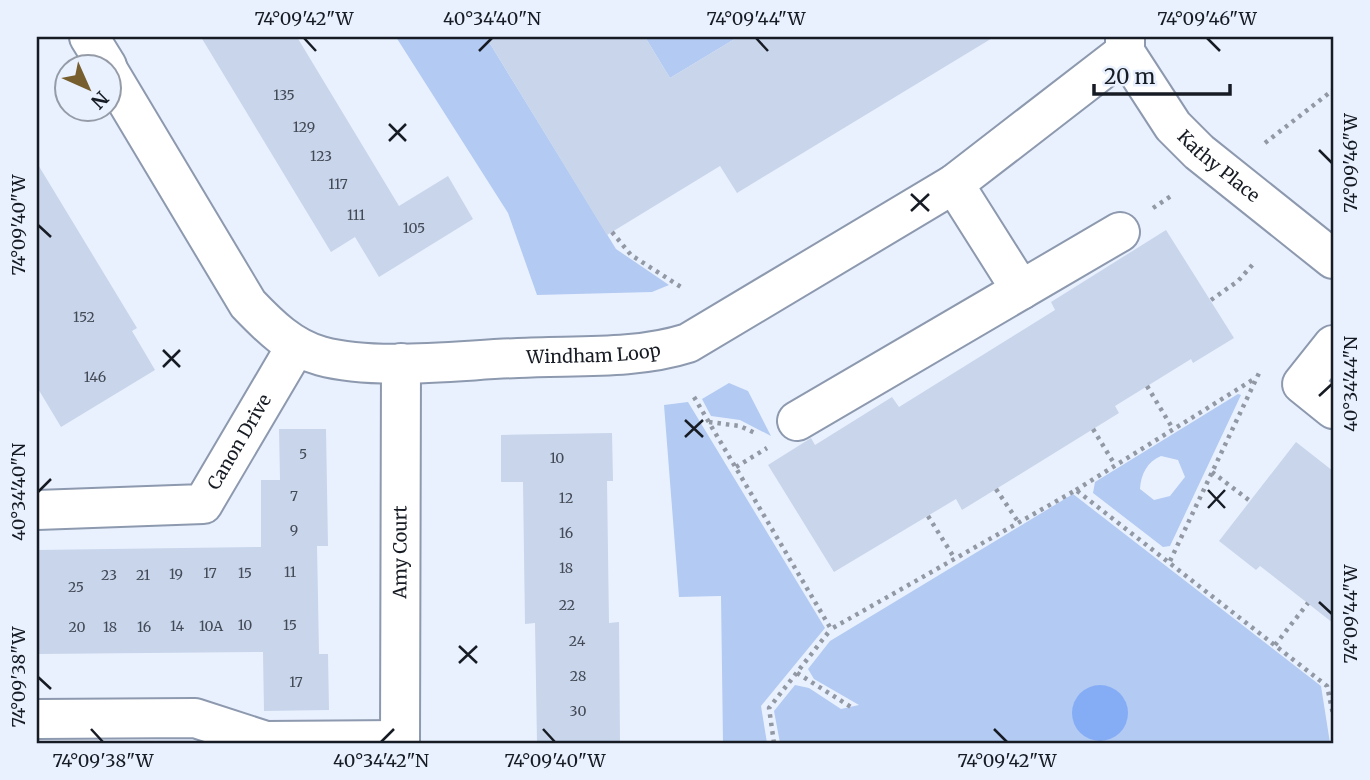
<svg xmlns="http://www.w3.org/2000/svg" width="1370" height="780" font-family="Merriweather,serif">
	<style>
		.green { fill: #b3caf2; fill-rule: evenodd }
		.water { fill: #85adf6 }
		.building { fill: #c8d5eb }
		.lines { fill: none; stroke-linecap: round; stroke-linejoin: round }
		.minor-casing { stroke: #8d99ae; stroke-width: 42 }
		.path { stroke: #9299a4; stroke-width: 4.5; stroke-dasharray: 3.5 5; stroke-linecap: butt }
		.minor { stroke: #fff; stroke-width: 38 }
		.ticks { fill: none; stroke: #171c24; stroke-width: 2.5 }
		.labels { text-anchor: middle; stroke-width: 7; stroke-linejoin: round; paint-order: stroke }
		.number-label { font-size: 14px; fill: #434a56 }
		.street-label { font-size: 18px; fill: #171c24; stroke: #e9f1ff }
		.neatline { fill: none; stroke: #171c24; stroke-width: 2.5 }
		.ticks-label { font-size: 18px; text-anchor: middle; fill: #171c24 }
	</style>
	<rect width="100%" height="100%" fill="#e9f1ff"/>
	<g class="green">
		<path d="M396 37H486L616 249 669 285 652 292 537 295 508 213Z"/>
		<path d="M645 37H738L670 78Z"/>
		<path d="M729 383 748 391 771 436 740 420 711 416 702 399Z"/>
		<path d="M1238 394 1241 395 1170 546 1163 547 1093 493 1095 482ZM1161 456 1178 460 1185 477 1170 496 1154 500 1140 489C1141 474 1147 462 1161 456Z"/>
		<path d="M688 402 825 628 761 706 767 743H723L721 596 679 597 664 405Z"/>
		<path d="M1073 494 1321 686 1330 743H780L774 711 795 685 809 688 841 709 859 705 814 679 808 669 830 641Z"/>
	</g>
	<circle class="water" cx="1100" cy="713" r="28"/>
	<g class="building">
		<path d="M201 37H297L399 206 448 176 473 219 379 277 355 237 331 252Z"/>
		<path d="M486 37H645L670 78 738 37H994L737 193 720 166 607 235Z"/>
		<path d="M37 163 137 328 132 331 155 370 61 427 37 387Z"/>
		<path d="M1166 230 1234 338 1193 363 1191 359 1115 406 1119 413 962 510 956 499 834 572 768 465 811 438 815 445 892 397 899 407 1055 310 1051 302Z"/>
		<path d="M279 429H326L328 546H317L318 598 319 654H328L329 710 264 711 263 652 37 654V550L261 547V480H280Z"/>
		<path d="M612 433 613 481H607L609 623 619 622 620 743H537L535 623 525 624 523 482H501V435Z"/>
		<path d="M1296 442 1333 471V623L1260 566 1256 570 1219 541Z"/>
	</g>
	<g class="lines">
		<defs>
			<g id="minor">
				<path d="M89 37 107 66"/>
				<path id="s1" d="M1125 52 1173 126 1199 152 1333 259"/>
				<path id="s2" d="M108 70 248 304C269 326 291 348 321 356 376 371 460 360 518 358 573 355 635 360 688 343L954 184 1125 52V37"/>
				<path d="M954 184 1021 290"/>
				<path d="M1333 345 1302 384 1333 409"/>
				<path d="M797 421 1120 232"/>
				<path id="s3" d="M37 510 203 504 296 346"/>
				<path d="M37 719 195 718 266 741 400 740"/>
				<path id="s4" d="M400 743 401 363"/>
			</g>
		</defs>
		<use href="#minor" class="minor-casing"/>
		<g class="path">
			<path d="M1265 143 1333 90"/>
			<path d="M1153 208 1171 196"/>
			<path d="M612 232 631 255 681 287"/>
			<path d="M1211 300 1238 281 1255 262"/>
			<path d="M1147 386 1173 429"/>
			<path d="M694 397 831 629 1076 490 1327 686 1333 714"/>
			<path d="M709 422 740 426 757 434"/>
			<path d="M1093 429 1115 465"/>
			<path d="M736 467 767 448"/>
			<path d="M1212 472 1250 501"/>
			<path d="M996 489 1019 523"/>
			<path d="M1076 490 1254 379"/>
			<path d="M928 516 955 559"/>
			<path d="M1170 561 1260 371"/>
			<path d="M1275 645 1308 603"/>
			<path d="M797 673 851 707"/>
			<path d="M774 743 769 708 831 629"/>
		</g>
		<use href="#minor" class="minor"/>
	</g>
	<path class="ticks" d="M304 38 316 51M756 38 768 51M1207 38 1220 51M479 51 492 38M389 124 406 141M389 141 406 124M1319 150 1332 163M911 194 929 211M911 211 929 194M38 225 51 237M163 350 180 367M163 367 180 350M1319 396 1332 384M685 420 703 437M685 437 703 420M1208 490 1225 508M38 492 51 479M1208 508 1225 490M1319 602 1332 614M459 646 477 663M459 663 477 646M38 677 51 689M91 729 103 742M543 729 555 742M994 729 1007 742M381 742 394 729"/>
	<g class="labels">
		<g class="number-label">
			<text x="284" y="100">135</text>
			<text x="304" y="132">129</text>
			<text x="321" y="161">123</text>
			<text x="338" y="189">117</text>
			<text x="356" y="220">111</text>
			<text x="414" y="233">105</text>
			<text x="84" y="322">152</text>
			<text x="95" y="382">146</text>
			<text x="303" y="459">5</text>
			<text x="557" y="463">10</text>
			<text x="294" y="501">7</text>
			<text x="566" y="503">12</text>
			<text x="294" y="535">9</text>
			<text x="566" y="538">16</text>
			<text x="566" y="573">18</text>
			<text x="290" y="577">11</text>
			<text x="210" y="578">17</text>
			<text x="245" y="578">15</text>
			<text x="176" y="579">19</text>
			<text x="109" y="580">23</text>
			<text x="143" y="580">21</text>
			<text x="76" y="592">25</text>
			<text x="567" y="610">22</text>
			<text x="245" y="630">10</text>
			<text x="290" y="630">15</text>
			<text x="177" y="631">14</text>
			<text x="211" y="631">10A</text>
			<text x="77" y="632">20</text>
			<text x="110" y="632">18</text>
			<text x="144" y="632">16</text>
			<text x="577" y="646">24</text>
			<text x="578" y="681">28</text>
			<text x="296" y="687">17</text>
			<text x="578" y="716">30</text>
		</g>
		<g class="street-label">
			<text dy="6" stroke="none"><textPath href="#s1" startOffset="149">Kathy Place</textPath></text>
			<text dy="6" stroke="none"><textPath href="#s2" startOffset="637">Windham Loop</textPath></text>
			<text dy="6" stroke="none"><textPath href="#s3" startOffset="238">Canon Drive</textPath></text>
			<text dy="6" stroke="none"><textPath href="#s4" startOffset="191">Amy Court</textPath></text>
		</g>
	</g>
	<rect width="1370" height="780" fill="none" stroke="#e9f1ff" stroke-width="77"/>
	<g transform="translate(88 88) rotate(135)"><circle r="33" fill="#e9f1ff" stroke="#959ca7" stroke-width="2"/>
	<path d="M0-5L12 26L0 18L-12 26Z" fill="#775e2f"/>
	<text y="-10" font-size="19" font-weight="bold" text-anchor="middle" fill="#171c24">N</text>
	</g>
	<path d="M1094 84v10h136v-10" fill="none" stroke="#171c24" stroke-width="3.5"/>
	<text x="1104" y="84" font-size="21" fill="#171c24" stroke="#e9f1ff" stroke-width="5" paint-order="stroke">20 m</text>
	<rect x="38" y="38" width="1294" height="704" class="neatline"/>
	<g class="ticks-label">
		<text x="304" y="25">74°09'42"W</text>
		<text x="492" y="25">40°34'40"N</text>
		<text x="756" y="25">74°09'44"W</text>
		<text x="1207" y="25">74°09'46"W</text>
		<text transform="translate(1351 163) rotate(-90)" y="6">74°09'46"W</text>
		<text transform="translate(19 225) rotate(-90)" y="6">74°09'40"W</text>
		<text transform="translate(1351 384) rotate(-90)" y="6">40°34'44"N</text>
		<text transform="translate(19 492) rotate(-90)" y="6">40°34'40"N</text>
		<text transform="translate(1351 614) rotate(-90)" y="6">74°09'44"W</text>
		<text transform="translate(19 677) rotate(-90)" y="6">74°09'38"W</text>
		<text x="103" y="767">74°09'38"W</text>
		<text x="381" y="767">40°34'42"N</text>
		<text x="555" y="767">74°09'40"W</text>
		<text x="1007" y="767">74°09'42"W</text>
	</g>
</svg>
